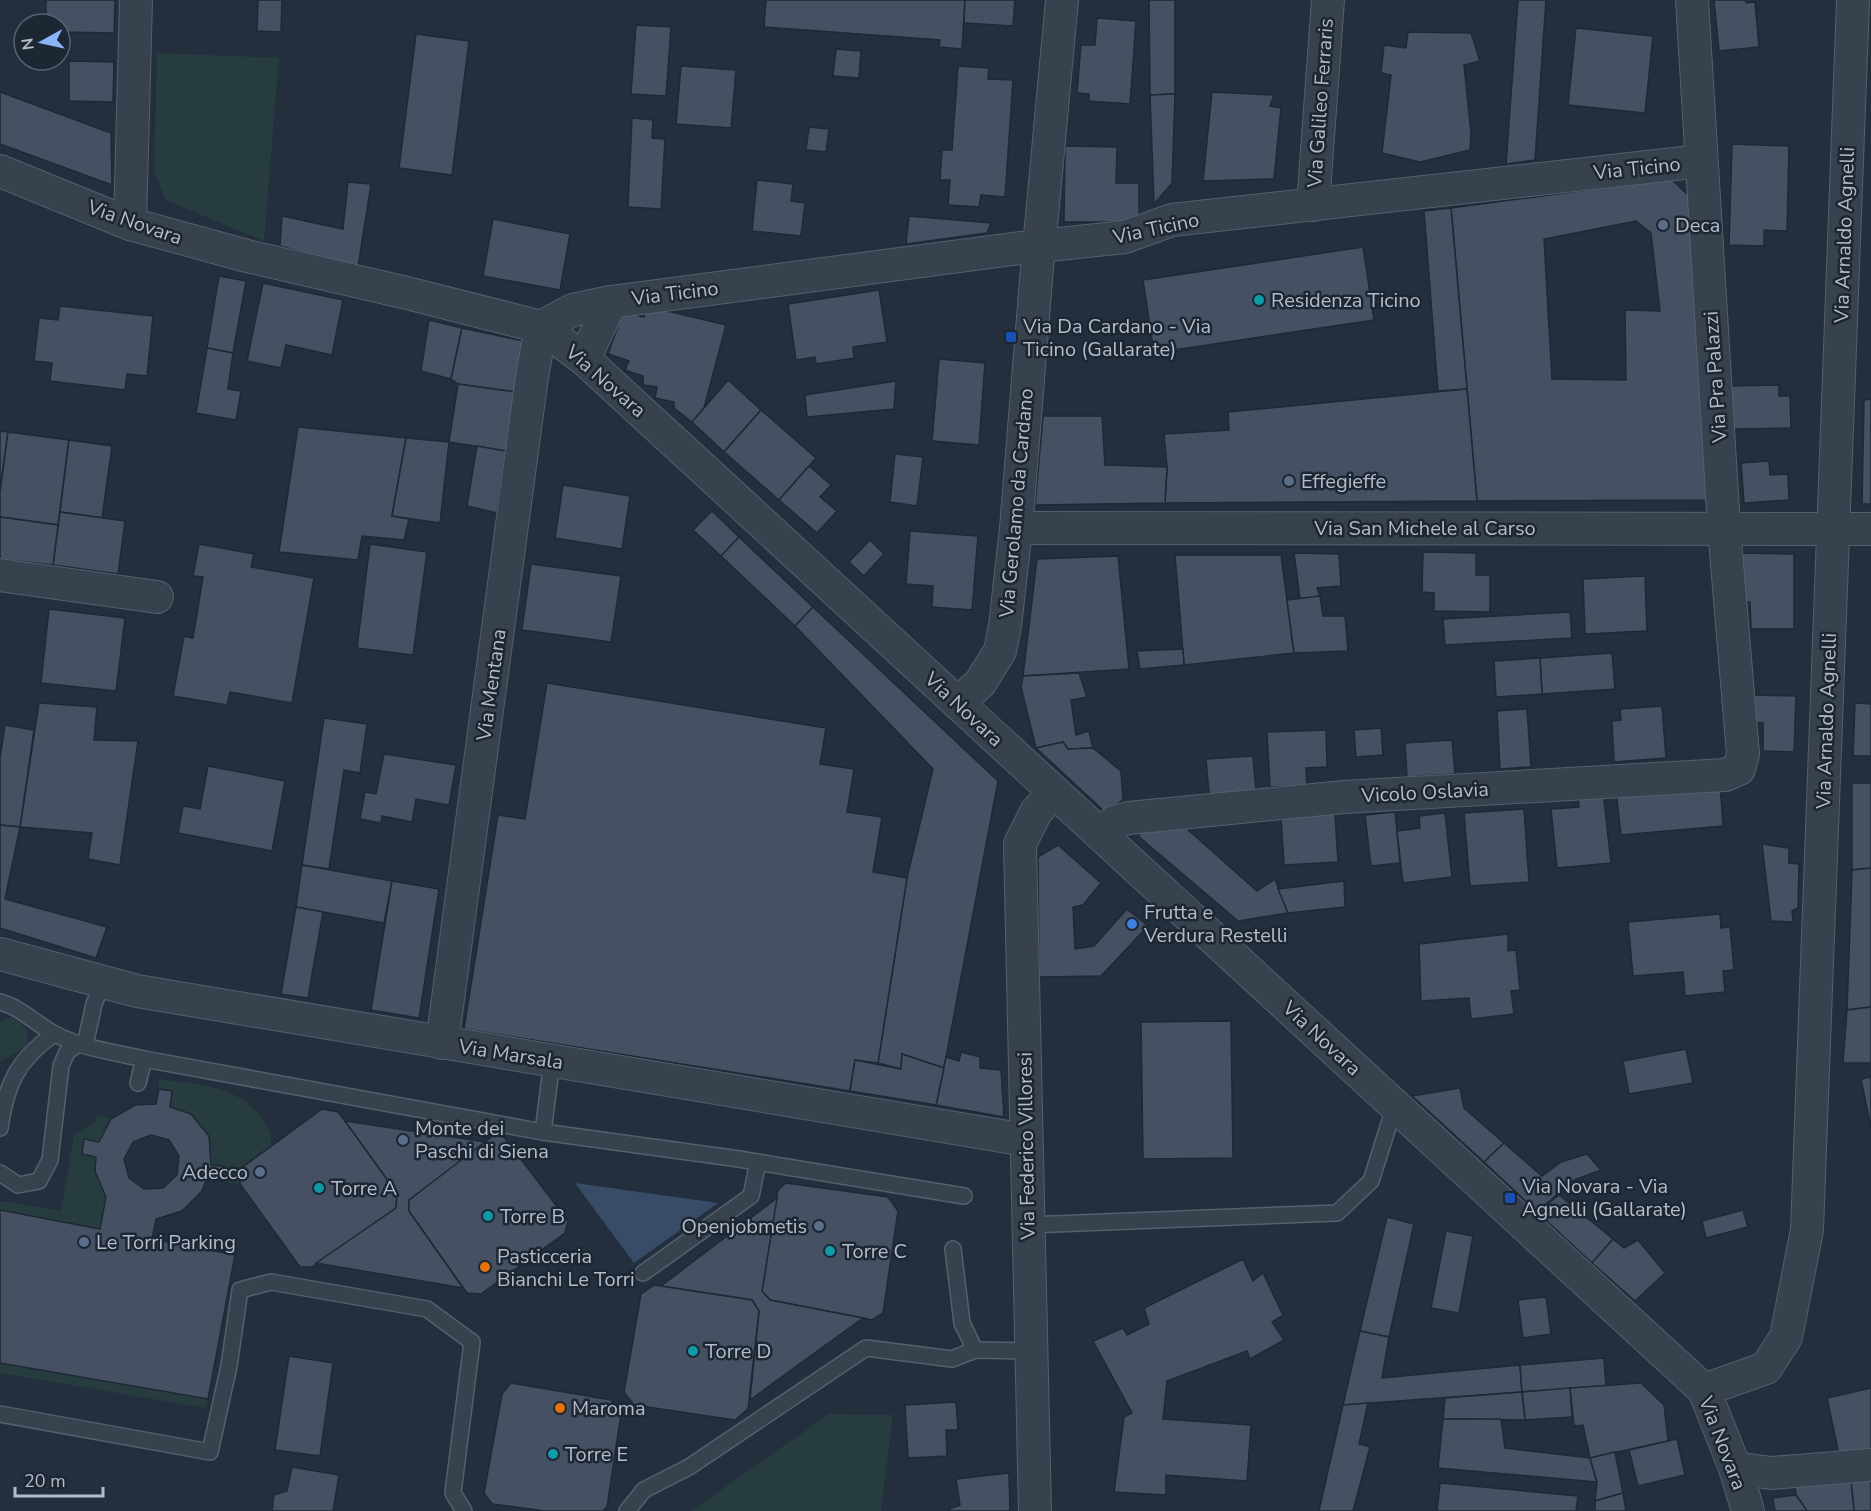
<svg xmlns="http://www.w3.org/2000/svg" width="1871" height="1511" font-family="'Nunito Sans',sans-serif">
	<style>
		.green { fill: #263c3f }
		.water { fill: #394c67 }
		.building { fill: #455162; stroke: #1f2835; stroke-width: 1.5; fill-rule: evenodd }
		.lines { fill: none; stroke-linecap: round; stroke-linejoin: round }
		.service-casing { stroke: #565f6c; stroke-width: 18 }
		.minor-casing { stroke: #565f6c; stroke-width: 34 }
		.service { stroke: #38414e; stroke-width: 15 }
		.minor { stroke: #38414e; stroke-width: 32 }
		.service-dot { fill: #5c6f8a; stroke: #1d2633; stroke-width: 2 }
		.culture-dot { fill: #0f9aa8; stroke: #1d2633; stroke-width: 2 }
		.transit-dot { fill: #1a4fb4; stroke: #1d2633; stroke-width: 2 }
		.shop-dot { fill: #3f7fe0; stroke: #1d2633; stroke-width: 2 }
		.food-dot { fill: #e8710a; stroke: #1d2633; stroke-width: 2 }
		.labels { text-anchor: middle; stroke-width: 5; stroke-linejoin: round; paint-order: stroke }
		.street-label { font-size: 20px; fill: #b4bcc9; stroke: #1d2633 }
		.poi-label { font-size: 20px; fill: #b4bcc9; stroke: #1d2633; text-anchor: start }
	</style>
	<rect width="100%" height="100%" fill="#242f3e"/>
	<g class="green">
		<path d="M157 53 279 58 264 241 165 200 154 170Z"/>
		<path d="M11 1017C24 1023 36 1038 21 1050 15 1054 7 1057 0 1061V1021Z"/>
		<path d="M159 1079C197 1085 241 1085 263 1120 269 1130 272 1135 271 1146L240 1169V1184L222 1181 224 1167 211 1165 191 1114 170 1107 172 1091 159 1089Z"/>
		<path d="M97 1115 111 1119 99 1142 85 1139 82 1154 96 1157 95 1171 106 1197 100 1229 0 1210V1201L61 1211 74 1135 95 1122Z"/>
		<path d="M0 1363 208 1399 206 1408 0 1373Z"/>
		<path d="M829 1414 893 1415 881 1511H691Z"/>
	</g>
	<path class="water" d="M575 1183 718 1203 634 1263Z"/>
	<g class="building">
		<path d="M46 0H115L114 33 60 32V24H46Z"/>
		<path d="M258 0H282L281 32 257 31Z"/>
		<path d="M766 0H965L962 49 939 47 940 40 764 27Z"/>
		<path d="M965 0H1015L1013 26 964 23Z"/>
		<path d="M1149 0H1175V94L1150 95Z"/>
		<path d="M1518 0H1546L1535 160 1506 164Z"/>
		<path d="M1714 0H1745L1746 3 1755 2 1759 47 1719 51Z"/>
		<path d="M1097 18 1136 21 1130 104 1089 101V94L1077 93 1081 45H1095Z"/>
		<path d="M636 25 671 27 666 96 631 94Z"/>
		<path d="M1576 28 1653 36 1645 113 1568 105Z"/>
		<path d="M1408 32 1471 33 1480 61 1464 65 1471 133 1470 150 1420 162 1382 153 1391 75 1381 73 1384 45 1406 48Z"/>
		<path d="M416 34 469 41 452 175 399 168Z"/>
		<path d="M836 49 861 51 859 78 833 76Z"/>
		<path d="M69 61 114 62 113 102 69 101Z"/>
		<path d="M681 66 736 70 731 128 676 124Z"/>
		<path d="M958 66 989 68 988 79 1013 80 1005 197 981 195 979 207 948 205 950 180H940L942 150H952Z"/>
		<path d="M0 92 111 133 112 185 0 144Z"/>
		<path d="M1212 92 1274 95 1270 106 1281 108 1274 179 1203 181Z"/>
		<path d="M1175 94 1172 183 1154 204 1150 95Z"/>
		<path d="M632 118 653 120 652 138 665 139 661 209 628 207Z"/>
		<path d="M809 127 829 129 826 152 806 150Z"/>
		<path d="M1732 144 1789 146 1787 231 1764 230V246L1729 245Z"/>
		<path d="M1065 146 1117 147 1116 183H1139V222H1064Z"/>
		<path d="M1671 179 1689 196 1707 500 1477 501 1451 208ZM1636 221 1651 233 1660 311 1625 310 1626 380 1552 379 1544 239Z"/>
		<path d="M757 180 793 184 791 201 805 203 801 236 752 231Z"/>
		<path d="M348 182 371 184 358 267 280 246 282 216 343 229Z"/>
		<path d="M1451 208 1467 389 1438 391 1424 211Z"/>
		<path d="M909 216 991 223 987 233 906 244Z"/>
		<path d="M493 219 570 234 560 290 483 276Z"/>
		<path d="M1363 247 1374 320 1154 353 1143 280Z"/>
		<path d="M219 276 246 281 233 353 207 348Z"/>
		<path d="M263 283 343 300 332 355 286 345 281 368 247 361Z"/>
		<path d="M879 290 887 342 853 347 854 358 816 364 815 357 796 360 788 304Z"/>
		<path d="M60 306 153 316 147 376 127 374 125 390 50 381 52 363 34 361 39 318 58 320Z"/>
		<path d="M646 306 726 325 704 408 692 422 674 408V402L655 398 657 387 643 385V376L625 370 629 361 608 354 623 312 644 317Z"/>
		<path d="M429 320 462 328 451 379 421 371Z"/>
		<path d="M462 328 523 341 515 392 458 384 451 379Z"/>
		<path d="M207 348 233 353 228 389 241 391 236 420 196 413Z"/>
		<path d="M939 359 985 363 979 445 932 441Z"/>
		<path d="M728 380 761 410 724 452 692 422Z"/>
		<path d="M896 381 894 409 807 417 805 395Z"/>
		<path d="M458 384 515 392 506 451 449 442Z"/>
		<path d="M1779 385V396H1790L1791 428 1730 429 1729 386Z"/>
		<path d="M1467 389 1477 501 1165 503 1167 467 1164 434 1229 430 1228 412Z"/>
		<path d="M1871 399V504H1862L1864 400Z"/>
		<path d="M761 410 816 458 779 500 724 452Z"/>
		<path d="M1043 416H1102L1105 465 1167 467 1165 503 1035 505Z"/>
		<path d="M298 427 406 438 392 516 409 519 404 540 362 536 358 560 279 552Z"/>
		<path d="M0 431 8 432 1 483H0Z"/>
		<path d="M8 432 69 440 58 525 0 517V493Z"/>
		<path d="M406 438 449 442 440 523 392 516Z"/>
		<path d="M69 440 112 446 102 518 60 512Z"/>
		<path d="M477 446 506 451 497 513 467 506Z"/>
		<path d="M895 454 923 457 917 506 890 502Z"/>
		<path d="M1769 461 1770 475 1788 474 1789 500 1744 503 1741 463Z"/>
		<path d="M809 466 831 485 820 497 837 511 817 533 779 500Z"/>
		<path d="M563 485 630 496 622 549 555 538Z"/>
		<path d="M712 511 739 537 721 556 693 530Z"/>
		<path d="M60 512 125 521 118 574 53 565Z"/>
		<path d="M0 517 58 525 53 565 0 559Z"/>
		<path d="M910 531 978 536 972 610 932 607 933 586 906 584Z"/>
		<path d="M739 537 813 607 795 626 721 556Z"/>
		<path d="M870 540 884 554 864 576 849 562Z"/>
		<path d="M199 544 254 554 251 567 314 578 292 703 230 692 227 705 173 696 184 636 193 638 203 577 193 576Z"/>
		<path d="M370 544 427 552 413 655 357 648Z"/>
		<path d="M1423 552 1476 553V575H1490V612L1434 611V593L1422 592Z"/>
		<path d="M1294 553 1339 554 1341 586 1317 588 1320 596 1300 599Z"/>
		<path d="M1738 553 1794 554V629H1751L1750 602H1740Z"/>
		<path d="M1175 555H1281L1294 653 1184 665Z"/>
		<path d="M1118 556 1129 669 1023 676 1037 559Z"/>
		<path d="M531 564 621 576 611 642 522 630Z"/>
		<path d="M1645 576 1647 631 1585 634 1583 579Z"/>
		<path d="M1320 596 1323 616H1345L1348 651 1294 653 1287 600Z"/>
		<path d="M813 607 998 781 944 1068 902 1054 901 1069 878 1063 907 878 933 769 795 626Z"/>
		<path d="M49 609 125 618 116 691 41 683Z"/>
		<path d="M1570 612 1572 638 1445 645 1443 619Z"/>
		<path d="M1183 649 1184 665 1140 669 1137 651Z"/>
		<path d="M1612 653 1615 689 1542 694 1540 658Z"/>
		<path d="M1540 658 1542 694 1496 697 1494 661Z"/>
		<path d="M1079 673 1087 697 1071 700 1076 735 1089 731 1093 748 1068 749 1063 742 1036 748 1021 687 1023 676Z"/>
		<path d="M547 683 826 728 820 764 854 769 847 812 882 817 873 872 907 878 878 1063 855 1060 850 1091 464 1029 498 815 525 819Z"/>
		<path d="M1753 695 1796 696 1794 752 1763 751V723L1753 722Z"/>
		<path d="M39 703 97 707 94 740 138 741 120 865 88 859 92 833 20 827Z"/>
		<path d="M1855 703 1871 704V756H1853Z"/>
		<path d="M1662 706 1666 758 1614 762 1612 721 1621 720 1620 709Z"/>
		<path d="M1527 709 1531 767 1500 769 1497 711Z"/>
		<path d="M324 718 367 724 360 773 344 770 329 869 302 865Z"/>
		<path d="M5 725 34 730 20 827 0 825V758Z"/>
		<path d="M1381 728 1383 755 1356 757 1354 730Z"/>
		<path d="M1326 730 1327 767 1306 768 1307 786 1270 787 1267 732Z"/>
		<path d="M1452 740 1455 774 1407 777 1405 743Z"/>
		<path d="M1063 742 1068 749 1093 748 1121 771 1123 800 1105 812 1036 748Z"/>
		<path d="M384 754 456 765 449 805 416 799 412 822 382 816 381 823 360 819 365 792 376 794Z"/>
		<path d="M1253 756 1256 791 1209 794 1206 759Z"/>
		<path d="M208 766 285 781 272 851 178 833 183 806 200 809Z"/>
		<path d="M1720 782 1723 826 1621 835 1616 791Z"/>
		<path d="M1852 783H1871V868L1852 870Z"/>
		<path d="M1603 791 1611 863 1557 868 1551 809 1579 807 1578 793Z"/>
		<path d="M1524 809 1529 882 1470 886 1464 813Z"/>
		<path d="M1395 812 1400 863 1371 866 1365 815Z"/>
		<path d="M1445 813 1452 877 1403 883 1397 831 1420 828 1419 816Z"/>
		<path d="M1335 814 1338 862 1284 865 1281 817Z"/>
		<path d="M1155 820H1177L1257 891 1275 879 1288 913 1238 921 1138 836Z"/>
		<path d="M0 825 20 827 5 899 107 927 96 958 0 928Z"/>
		<path d="M1762 844 1789 848V863L1799 864 1798 908 1792 911 1793 922 1771 921Z"/>
		<path d="M1058 845 1101 883 1083 905 1073 907 1075 949 1094 946 1127 909 1148 926 1101 976 1039 977 1038 857Z"/>
		<path d="M302 865 392 881 384 923 296 907Z"/>
		<path d="M1871 868V1007L1847 1010 1852 870Z"/>
		<path d="M392 881 439 889 419 1018 371 1010Z"/>
		<path d="M1344 881 1345 907 1288 913 1278 889Z"/>
		<path d="M296 907 323 912 308 998 281 994Z"/>
		<path d="M1720 914 1721 928 1730 927 1734 970 1723 971 1725 992 1685 996 1683 972 1633 976 1628 922Z"/>
		<path d="M1508 934V951L1516 950 1520 990 1511 991 1514 1014 1471 1019 1469 998 1421 1001 1419 944Z"/>
		<path d="M1871 1007V1063H1843L1847 1010Z"/>
		<path d="M1231 1021 1233 1158 1143 1159 1141 1022Z"/>
		<path d="M1686 1049 1693 1083 1629 1094 1623 1061Z"/>
		<path d="M961 1052 980 1057V1068L1001 1070 1004 1117 936 1105 946 1057 959 1061Z"/>
		<path d="M902 1054 944 1068 936 1105 850 1091 855 1060 901 1069Z"/>
		<path d="M1871 1077V1128L1861 1079Z"/>
		<path d="M1460 1088 1464 1108 1504 1143 1484 1162 1412 1096Z"/>
		<path d="M159 1089 172 1091 170 1107 191 1114 209 1136 211 1165 224 1166 222 1181 207 1178 202 1191 182 1211 156 1219 152 1239 235 1255 208 1399 0 1363V1210L100 1229 106 1197 95 1171 96 1157 82 1154 84 1139 99 1142 111 1119 135 1105 156 1104ZM151 1135 169 1140 179 1156 177 1175 163 1188 144 1189 129 1178 124 1159 133 1142Z"/>
		<path d="M322 1109 338 1112 345 1121 397 1193 396 1208 312 1267H300L240 1184V1169Z"/>
		<path d="M345 1121 486 1142 409 1200V1211L463 1288 316 1263 396 1208 397 1193Z"/>
		<path d="M494 1135 504 1137 568 1221 565 1233 481 1294 467 1293 409 1211V1200Z"/>
		<path d="M1504 1143 1542 1176 1561 1162 1587 1154 1601 1170 1574 1180 1537 1212 1484 1162Z"/>
		<path d="M786 1183 888 1197 898 1211 883 1313 872 1320 863 1318 770 1300 762 1291 778 1190Z"/>
		<path d="M1559 1195 1613 1239 1592 1263 1537 1212Z"/>
		<path d="M777 1198 762 1291 770 1300 863 1318 750 1400 759 1311 752 1300 661 1286Z"/>
		<path d="M1743 1210 1748 1227 1706 1238 1702 1221Z"/>
		<path d="M1387 1217 1414 1224 1389 1337 1360 1331Z"/>
		<path d="M1446 1231 1473 1236 1459 1313 1431 1308Z"/>
		<path d="M1613 1239 1624 1248 1638 1240 1665 1273 1635 1301 1592 1263Z"/>
		<path d="M1243 1259 1253 1281 1263 1273 1283 1315 1272 1322 1284 1340 1250 1359 1247 1351 1167 1381 1163 1419 1251 1425 1247 1481 1166 1475V1495L1114 1492 1124 1417 1132 1413 1093 1341 1123 1328 1127 1335 1149 1324 1144 1308Z"/>
		<path d="M654 1285 752 1300 759 1311 748 1409 735 1420 634 1405 624 1392 641 1294Z"/>
		<path d="M1546 1297 1551 1334 1523 1338 1518 1300Z"/>
		<path d="M1360 1331 1389 1337 1382 1378 1520 1365 1522 1392 1343 1405Z"/>
		<path d="M289 1356 333 1363 320 1456 275 1450Z"/>
		<path d="M1604 1358 1606 1386 1522 1392 1520 1365Z"/>
		<path d="M511 1383 611 1400 621 1414 607 1507 603 1511H545L492 1504 484 1493 502 1394Z"/>
		<path d="M1641 1383 1664 1405 1668 1441 1590 1458 1583 1425 1574 1426 1570 1388Z"/>
		<path d="M1570 1388 1572 1417 1525 1420 1522 1392Z"/>
		<path d="M1871 1388V1453L1840 1459 1827 1398Z"/>
		<path d="M1522 1392 1525 1420 1443 1419 1445 1398Z"/>
		<path d="M956 1402 958 1430H946L947 1456 908 1458 905 1405Z"/>
		<path d="M1368 1403 1359 1444 1370 1447 1353 1511H1319L1343 1405Z"/>
		<path d="M1443 1419H1501L1505 1448 1590 1458 1597 1482 1438 1468Z"/>
		<path d="M1677 1439 1685 1475 1638 1486 1629 1450Z"/>
		<path d="M1615 1452 1623 1493 1595 1501 1597 1482 1590 1458Z"/>
		<path d="M292 1467 339 1475 333 1511H272L274 1495 287 1491Z"/>
		<path d="M1009 1473 1010 1511H950L949 1509 960 1505 956 1479Z"/>
		<path d="M1871 1479V1511H1854L1851 1481Z"/>
		<path d="M1794 1481H1851L1854 1511H1807L1796 1495Z"/>
		<path d="M1440 1483 1578 1496 1576 1511H1437Z"/>
		<path d="M1623 1493 1626 1511H1595V1501Z"/>
		<path d="M1796 1495 1807 1511H1775L1773 1498Z"/>
	</g>
	<g class="lines">
		<defs>
			<g id="service">
				<path d="M0 1002C20 1007 35 1023 53 1033 80 1048 114 1052 144 1059L543 1132 739 1159 964 1196"/>
				<path d="M85 1045 94 1004 103 982"/>
				<path d="M138 1083 144 1059"/>
				<path d="M0 1128C6 1085 17 1060 54 1034"/>
				<path d="M543 1132 552 1061"/>
				<path d="M0 1173 18 1185 39 1181 50 1160 61 1066 67 1052 79 1043"/>
				<path d="M1028 1225 1337 1213 1371 1181 1395 1105"/>
				<path d="M953 1249 962 1323 975 1350"/>
				<path d="M643 1273 751 1196 758 1162"/>
				<path d="M0 1414 210 1452 229 1366 240 1290 271 1282 427 1309 472 1342 453 1493 464 1511"/>
				<path d="M627 1511 644 1490 689 1467 866 1348 952 1359 975 1350 1031 1351"/>
			</g>
			<g id="minor">
				<path d="M0 171 130 224 247 256 407 293 541 327 584 359 1704 1390 1735 1468 1748 1511"/>
				<path d="M1313 205 1328 0"/>
				<path d="M130 224 136 0"/>
				<path d="M584 359 611 302"/>
				<path d="M1016 528 1871 529"/>
				<path d="M0 575 157 597"/>
				<path d="M958 703 980 683 1000 651 1005 626 1016 528 1036 280 1062 0"/>
				<path d="M1101 834 1114 822 1129 818 1344 797 1725 775 1739 769 1743 754 1724 528 1692 0"/>
				<path d="M0 954 137 991 1026 1140"/>
				<path d="M442 1043 532 377 541 327 573 310 611 302 1013 249 1125 237 1172 220 1701 161"/>
				<path d="M1704 1390 1766 1368 1786 1337 1807 1230 1853 0"/>
				<path d="M1735 1468 1771 1473 1871 1465"/>
				<path d="M1035 1511 1020 844 1036 812 1054 792"/>
			</g>
		</defs>
		<use href="#service" class="service-casing"/>
		<use href="#minor" class="minor-casing"/>
		<use href="#service" class="service"/>
		<use href="#minor" class="minor"/>
	</g>
	<g class="service-dot">
		<circle cx="1663" cy="225" r="6"/>
		<circle cx="1289" cy="481" r="6"/>
		<circle cx="403" cy="1140" r="6"/>
		<circle cx="260" cy="1172" r="6"/>
		<circle cx="819" cy="1226" r="6"/>
		<circle cx="84" cy="1242" r="6"/>
	</g>
	<g class="culture-dot">
		<circle cx="1259" cy="300" r="6"/>
		<circle cx="319" cy="1188" r="6"/>
		<circle cx="488" cy="1216" r="6"/>
		<circle cx="830" cy="1251" r="6"/>
		<circle cx="693" cy="1351" r="6"/>
		<circle cx="553" cy="1454" r="6"/>
	</g>
	<g class="transit-dot">
		<rect x="1005" y="331" width="12" height="12" rx="3"/>
		<rect x="1504" y="1192" width="12" height="12" rx="3"/>
	</g>
	<circle class="shop-dot" cx="1132" cy="924" r="6"/>
	<g class="food-dot">
		<circle cx="485" cy="1267" r="6"/>
		<circle cx="560" cy="1408" r="6"/>
	</g>
	<g class="labels">
		<g class="street-label">
			<text transform="translate(1320 103) rotate(-86)" y="7">Via Galileo Ferraris</text>
			<text transform="translate(1637 168) rotate(-6)" y="7">Via Ticino</text>
			<text transform="translate(135 222) rotate(19)" y="7">Via Novara</text>
			<text transform="translate(1156 228) rotate(-12)" y="7">Via Ticino</text>
			<text transform="translate(1844 235) rotate(-88)" y="7">Via Arnaldo Agnelli</text>
			<text transform="translate(675 293) rotate(-7)" y="7">Via Ticino</text>
			<text transform="translate(1715 377) rotate(-94)" y="7">Via Pra Palazzi</text>
			<text transform="translate(606 381) rotate(41)" y="7">Via Novara</text>
			<text transform="translate(1016 503) rotate(-85)" y="7">Via Gerolamo da Cardano</text>
			<text x="1425" y="535">Via San Michele al Carso</text>
			<text transform="translate(491 685) rotate(-82)" y="7">Via Mentana</text>
			<text transform="translate(964 709) rotate(43)" y="7">Via Novara</text>
			<text transform="translate(1826 721) rotate(-88)" y="7">Via Arnaldo Agnelli</text>
			<text transform="translate(1425 792) rotate(-3)" y="7">Vicolo Oslavia</text>
			<text transform="translate(1322 1038) rotate(43)" y="7">Via Novara</text>
			<text transform="translate(511 1054) rotate(9)" y="7">Via Marsala</text>
			<text transform="translate(1026 1146) rotate(-91)" y="7">Via Federico Villoresi</text>
			<text transform="translate(1723 1443) rotate(69)" y="7">Via Novara</text>
		</g>
		<g class="poi-label">
			<text x="1675" y="232">Deca</text>
			<text x="1271" y="307">Residenza Ticino</text>
			<text x="1023" y="333">Via Da Cardano - Via<tspan x="1023" dy="23">Ticino (Gallarate)</tspan></text>
			<text x="1301" y="488">Effegieffe</text>
			<text x="1144" y="919">Frutta e<tspan x="1144" dy="23">Verdura Restelli</tspan></text>
			<text x="415" y="1135">Monte dei<tspan x="415" dy="23">Paschi di Siena</tspan></text>
			<text x="248" y="1179" text-anchor="end">Adecco</text>
			<text x="1522" y="1193">Via Novara - Via<tspan x="1522" dy="23">Agnelli (Gallarate)</tspan></text>
			<text x="331" y="1195">Torre A</text>
			<text x="500" y="1223">Torre B</text>
			<text x="807" y="1233" text-anchor="end">Openjobmetis</text>
			<text x="96" y="1249">Le Torri Parking</text>
			<text x="842" y="1258">Torre C</text>
			<text x="497" y="1263">Pasticceria<tspan x="497" dy="23">Bianchi Le Torri</tspan></text>
			<text x="705" y="1358">Torre D</text>
			<text x="572" y="1415">Maroma</text>
			<text x="565" y="1461">Torre E</text>
		</g>
	</g>
	<g transform="translate(42 42) rotate(262)"><circle r="28" fill="#1d2633" stroke="#59626f" stroke-width="1.5"/>
	<path d="M0-4.5L10 22L0 15L-10 22Z" fill="#8ab4f8"/>
	<text y="-9" font-size="16" font-weight="bold" text-anchor="middle" fill="#b4bcc9">N</text>
	</g>
	<path d="M15 1487v9h88v-9" fill="none" stroke="#b4bcc9" stroke-width="3"/>
	<text x="24" y="1487" font-size="18" fill="#b4bcc9" stroke="#1d2633" stroke-width="4.5" paint-order="stroke">20 m</text>
</svg>
